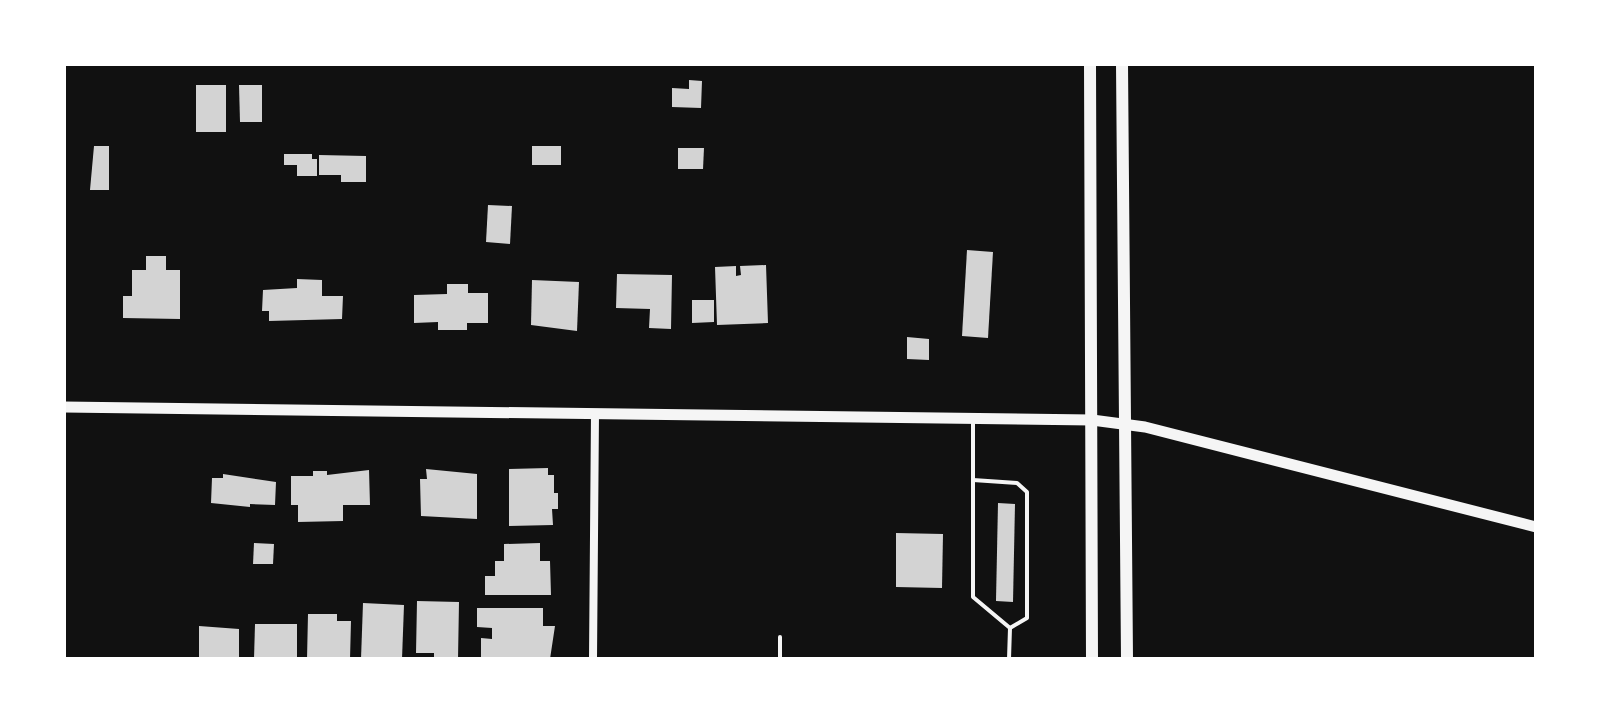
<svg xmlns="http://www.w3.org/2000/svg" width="1600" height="723" font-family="'Archivo Narrow',sans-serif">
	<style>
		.building { fill: #d3d3d3 }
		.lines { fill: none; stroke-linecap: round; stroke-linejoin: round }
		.service { stroke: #f5f5f5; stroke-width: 4 }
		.minor { stroke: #f5f5f5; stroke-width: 8 }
		.tertiary { stroke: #f5f5f5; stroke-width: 11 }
		.secondary { stroke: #f5f5f5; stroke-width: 12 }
	</style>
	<rect width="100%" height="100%" fill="#111"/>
	<g class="building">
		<path d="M689 80 702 81 701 108 672 107V88L689 89Z"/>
		<rect x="196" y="85" width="30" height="47"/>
		<path d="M239 85H262V122H240Z"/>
		<path d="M94 146H109V190H90Z"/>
		<rect x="532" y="146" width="29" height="19"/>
		<path d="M678 148H704L703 169H678Z"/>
		<path d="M284 154H312V159H317V176H297V165H284Z"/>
		<path d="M319 155 366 156V182H341V175H319Z"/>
		<path d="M488 205 512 206 510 244 486 242Z"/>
		<path d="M967 250 993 252 988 338 962 336Z"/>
		<path d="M146 256H166V270H180V319L123 318V296H132V270H146Z"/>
		<path d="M766 265 768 323 717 325 715 267 736 266V276L741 275 740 266Z"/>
		<path d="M617 274 672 275 671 329 649 328 650 309 616 308Z"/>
		<path d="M297 279 322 280V296H343L342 319 269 321V311H262L263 290 297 288Z"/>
		<path d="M532 280 579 282 577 331 531 325Z"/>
		<path d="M447 284H468V293H488V323H467V330H438V322L414 323V295L447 294Z"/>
		<path d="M692 300H714V322L692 323Z"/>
		<path d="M907 337 929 339V360L907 359Z"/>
		<path d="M548 468V475H554V493H558V509H552L553 525 509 526V469Z"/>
		<path d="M426 469 477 474V519L421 516 420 479H427Z"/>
		<path d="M369 470 370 505H343V521L298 522V505H291V476H313V471H327V475Z"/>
		<path d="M223 474 276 482 275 505 250 504V507L211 503 212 478H223Z"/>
		<path d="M998 503 1015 504 1013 602 996 601Z"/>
		<path d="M896 533 943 534 942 588 896 587Z"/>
		<path d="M254 543 274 544 273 564H253Z"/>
		<path d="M540 543V561H550L551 595H485V576H495V561H504V544Z"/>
		<path d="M417 601 459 602 458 659H434V653H416Z"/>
		<path d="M363 603 404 605 402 659H361Z"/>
		<path d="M477 608H543V626H555L550 659H481V638L492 639V628L477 627Z"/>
		<path d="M308 614H337V621H351L350 659H307Z"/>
		<path d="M255 624H297V659H254Z"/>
		<path d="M199 626 239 629V659H199Z"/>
	</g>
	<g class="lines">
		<g class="service">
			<path d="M973 418V597L1010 628 1009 659"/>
			<path d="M973 480 1017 483 1027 492V618L1010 628"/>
			<path d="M780 637V659"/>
		</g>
		<path class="minor" d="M593 659 595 413"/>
		<path class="tertiary" d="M64 407 1092 420 1145 427 1536 527"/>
		<g class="secondary">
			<path d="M1090 64 1092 659"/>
			<path d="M1122 64 1127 659"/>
		</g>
	</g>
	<rect width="1600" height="723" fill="none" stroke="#ffffff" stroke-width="132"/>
</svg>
